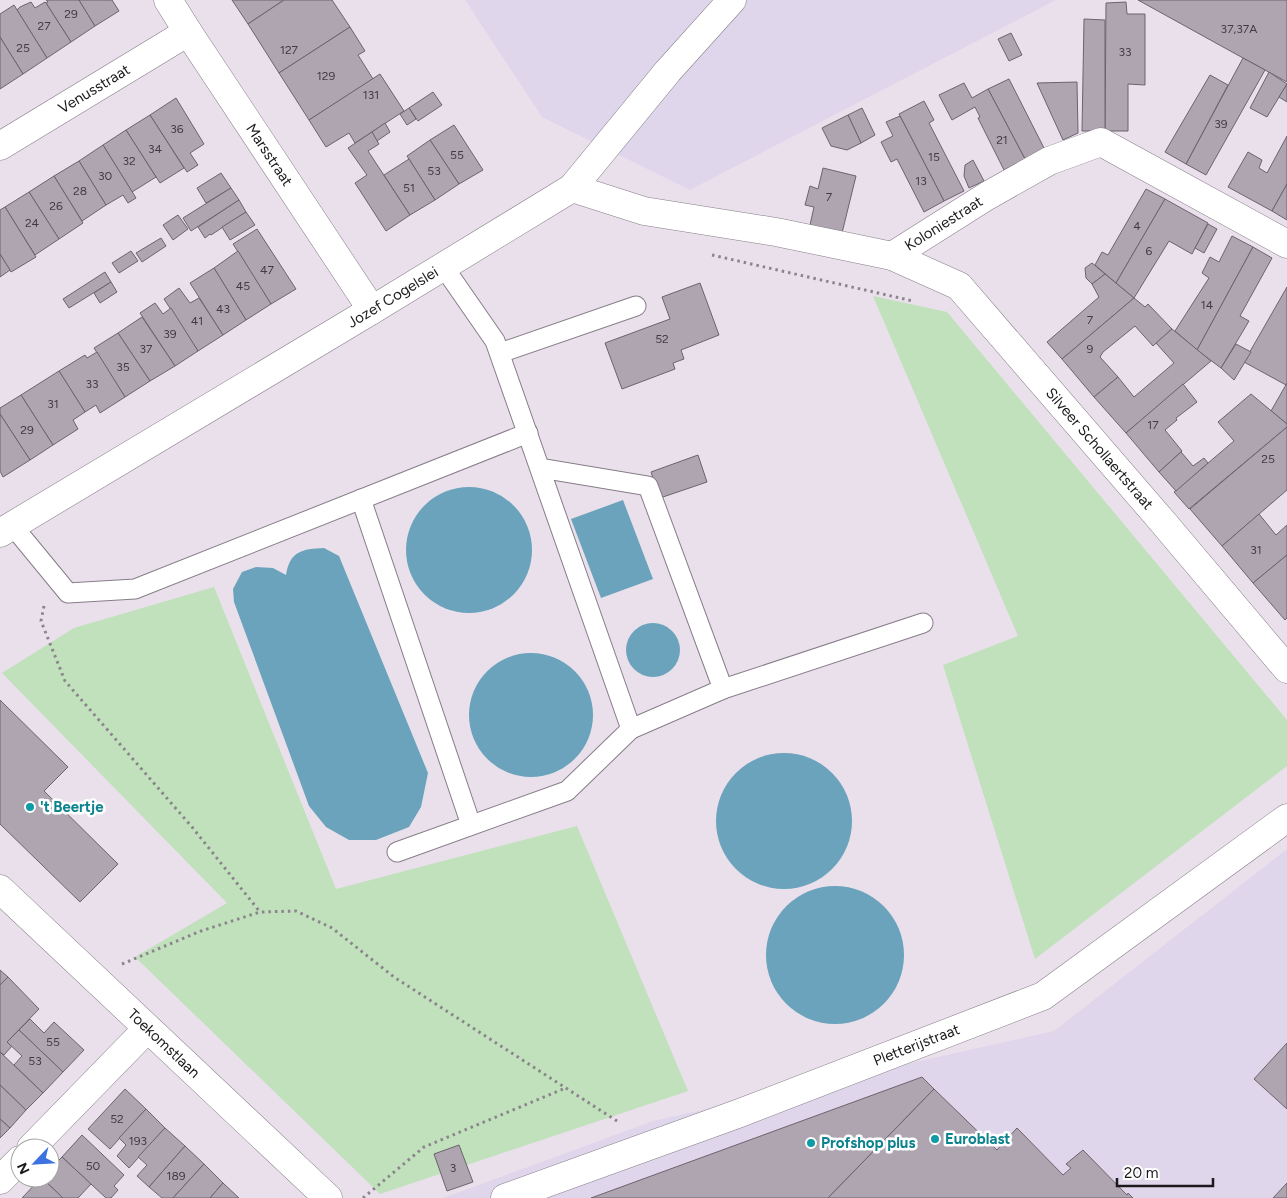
<svg xmlns="http://www.w3.org/2000/svg" width="1287" height="1198" font-family="Figtree,sans-serif">
	<style>
		.industrial { fill: #dfd6eb }
		.green { fill: #c0e1bb }
		.water { fill: #6aa3bb }
		.building { fill: #aea5b0; stroke: #6b636d }
		.lines { fill: none; stroke-linecap: round; stroke-linejoin: round }
		.lane-casing { stroke: #867d88; stroke-width: 21 }
		.street-casing { stroke: #867d88; stroke-width: 29 }
		.path { stroke: #8b848c; stroke-width: 3; stroke-dasharray: 2.5 4; stroke-linecap: butt }
		.lane { stroke: #fff; stroke-width: 19 }
		.street { stroke: #fff; stroke-width: 28 }
		.culture-dot { fill: #0f9aa8; stroke: #fff; stroke-width: 2 }
		.labels { text-anchor: middle; stroke-width: 5; stroke-linejoin: round; paint-order: stroke }
		.number-label { font-size: 12px; fill: #403c42 }
		.street-label { font-size: 15px; fill: #1c191d; stroke: #fff }
		.culture-label { font-size: 15px; font-weight: bold; fill: #0d838f; stroke: #fff; text-anchor: start }
	</style>
	<rect width="100%" height="100%" fill="#eae0ec"/>
	<g class="industrial">
		<path d="M465 0H1056L690 190 542 117Z"/>
		<path d="M1287 849V1198H443L653 1121 1054 1031Z"/>
	</g>
	<g class="green">
		<path d="M873 296 947 312 1287 720V766L1035 959 943 665 1018 636Z"/>
		<path d="M214 587 336 889 577 826 688 1091 380 1194 135 957 227 903 2 673 74 628Z"/>
	</g>
	<g class="water">
		<circle cx="469" cy="550" r="63"/>
		<path d="M623 500 653 579 601 598 571 519Z"/>
		<path d="M324 548 339 556 428 773 421 807 409 827 376 840H349L326 827 309 806 234 602 233 589 242 572 256 567 273 568 286 575C290 551 302 549 324 548Z"/>
		<circle cx="653" cy="650" r="27"/>
		<circle cx="531" cy="715" r="62"/>
		<circle cx="784" cy="821" r="68"/>
		<circle cx="835" cy="955" r="69"/>
	</g>
	<g class="building">
		<path d="M46 0H79L95 26 71 42 46 3 48 2Z"/>
		<path d="M79 0H112L119 11 95 26Z"/>
		<path d="M232 0H284L248 24Z"/>
		<path d="M284 0H332L350 27 279 73 248 24Z"/>
		<path d="M1138 0H1287V82L1243 58Z"/>
		<path d="M31 2 35 8 45 2 46 3 71 42 47 58 17 10 20 7Z"/>
		<path d="M1126 2 1127 14H1145V85L1128 84V131H1105L1106 3Z"/>
		<path d="M14 5 47 58 23 74 0 37V14Z"/>
		<path d="M1084 19 1105 20V131H1082Z"/>
		<path d="M350 27 365 51 358 55 373 79 309 120 279 73Z"/>
		<path d="M1011 33 1022 55 1009 61 998 39Z"/>
		<path d="M0 37 23 74 0 89Z"/>
		<path d="M1243 58 1265 70 1206 175 1186 164Z"/>
		<path d="M1269 72 1287 84 1267 117 1250 108Z"/>
		<path d="M380 74 404 111 355 143 349 133 326 147 309 120Z"/>
		<path d="M1210 75 1228 85 1186 164 1165 152Z"/>
		<path d="M1009 79 1045 150 1025 159 988 89Z"/>
		<path d="M1077 82 1078 133 1063 140 1037 83Z"/>
		<path d="M964 83 972 98 988 89 1025 159 1004 170 978 118 980 117 975 107 952 120 939 95Z"/>
		<path d="M1287 84V102L1279 97Z"/>
		<path d="M433 92 442 105 418 121 409 108Z"/>
		<path d="M176 98 204 144 190 153 198 165 187 172 150 115Z"/>
		<path d="M924 101 934 120 929 123 964 191 944 201 899 114Z"/>
		<path d="M409 108 416 119 407 125 400 114Z"/>
		<path d="M862 108 875 135 861 143 848 115Z"/>
		<path d="M150 115 184 168 160 183 126 130Z"/>
		<path d="M848 115 861 143 847 150 831 146 822 128Z"/>
		<path d="M900 116 944 201 924 212 897 159 891 162 881 142 893 136 886 122Z"/>
		<path d="M385 123 390 132 377 141 372 132Z"/>
		<path d="M454 125 483 170 459 184 430 140Z"/>
		<path d="M126 130 156 177 132 192 103 145Z"/>
		<path d="M372 132 379 144 368 151 410 215 386 231 355 183 367 175 348 148Z"/>
		<path d="M1287 136V184L1272 211 1228 187 1248 152 1262 160 1259 168 1267 173Z"/>
		<path d="M430 140 459 184 435 200 407 156Z"/>
		<path d="M103 145 136 198 128 203 123 195 106 205 79 161Z"/>
		<path d="M409 159 435 200 410 215 384 175Z"/>
		<path d="M973 160 984 181 969 188 964 176 965 165Z"/>
		<path d="M79 161 106 205 82 221 54 176Z"/>
		<path d="M823 168 856 176 842 233 810 225 814 207 805 205 810 186 818 189Z"/>
		<path d="M221 173 231 188 206 203 197 188Z"/>
		<path d="M54 176 83 223 59 239 29 192Z"/>
		<path d="M1287 184V220L1272 211Z"/>
		<path d="M231 188 239 200 191 231 183 218Z"/>
		<path d="M1146 189 1165 199 1116 283 1095 265 1102 252 1108 255Z"/>
		<path d="M29 192 59 239 35 255 5 207Z"/>
		<path d="M1165 199 1208 223 1192 254 1169 241 1134 298 1116 283Z"/>
		<path d="M239 200 246 212 211 235 210 234 205 238 198 227Z"/>
		<path d="M5 207 36 257 11 272 0 254V210Z"/>
		<path d="M246 212 255 225 230 240 222 227Z"/>
		<path d="M178 215 188 229 173 240 163 225Z"/>
		<path d="M1208 224 1217 229 1204 253 1195 248Z"/>
		<path d="M257 229 296 289 271 304 233 244Z"/>
		<path d="M1232 236 1253 247 1197 350 1175 331 1209 278 1202 273 1210 257 1219 262Z"/>
		<path d="M161 238 166 246 142 262 136 253Z"/>
		<path d="M1253 247 1272 258 1240 316 1249 321 1221 368 1197 350Z"/>
		<path d="M131 251 138 261 119 273 112 263Z"/>
		<path d="M238 251 271 304 246 320 214 268Z"/>
		<path d="M0 254 10 270 0 277Z"/>
		<path d="M1092 263 1105 274 1092 284 1086 278 1085 268Z"/>
		<path d="M214 268 246 320 223 335 190 283Z"/>
		<path d="M105 272 111 282 69 308 63 299Z"/>
		<path d="M1105 274 1134 298 1062 359 1047 342 1099 297 1092 284Z"/>
		<path d="M111 282 117 292 100 303 94 293Z"/>
		<path d="M700 283 719 335 681 350 684 359 673 363 675 369 622 389 605 343 670 319 662 297Z"/>
		<path d="M1287 287V383L1286 385 1244 362Z"/>
		<path d="M179 288 190 303 199 298 223 335 198 351 164 299Z"/>
		<path d="M1134 298 1145 307 1148 304 1172 329 1153 346 1135 326 1103 352 1100 357 1118 377 1094 397 1062 359Z"/>
		<path d="M155 303 163 314 171 308 198 351 175 366 140 313Z"/>
		<path d="M142 317 175 366 150 381 118 333Z"/>
		<path d="M1172 329 1211 361 1126 433 1094 397 1118 377 1134 397 1174 363 1156 343Z"/>
		<path d="M118 333 150 381 125 397 94 348Z"/>
		<path d="M1236 344 1251 352 1234 380 1221 368Z"/>
		<path d="M97 352 125 397 100 413 96 405 85 412 59 371 85 355 87 358Z"/>
		<path d="M59 371 85 412 73 420 78 429 53 445 21 395Z"/>
		<path d="M1287 383V424L1271 411Z"/>
		<path d="M1183 384 1197 402 1176 418 1177 420 1165 430 1182 451 1159 472 1126 433Z"/>
		<path d="M1251 394 1287 424V427L1189 509 1174 492 1234 441 1218 422Z"/>
		<path d="M21 395 53 445 30 460 0 414V408Z"/>
		<path d="M0 414 30 460 3 477 0 471Z"/>
		<path d="M1287 427V490L1222 546 1190 509Z"/>
		<path d="M1181 452 1193 466 1204 458 1208 463 1176 491 1159 472Z"/>
		<path d="M698 455 707 482 660 498 651 472Z"/>
		<path d="M1259 514 1276 535 1287 525V555L1253 583 1222 546Z"/>
		<path d="M1287 555V618L1285 620 1253 583Z"/>
		<path d="M0 700 68 767 44 791 118 864 80 902 0 824Z"/>
		<path d="M0 970 8 977 0 985Z"/>
		<path d="M8 977 39 1009 7 1042 12 1046 4 1055 0 1052V985Z"/>
		<path d="M30 1019 44 1033 54 1022 84 1050 63 1072 19 1030Z"/>
		<path d="M19 1030 63 1072 43 1093 14 1065 22 1056 7 1042Z"/>
		<path d="M1287 1043V1109L1254 1079Z"/>
		<path d="M0 1052 43 1093 26 1110 0 1085Z"/>
		<path d="M922 1077 934 1089 828 1198H591Z"/>
		<path d="M0 1085 26 1110 10 1128 0 1119Z"/>
		<path d="M125 1089 146 1109 110 1149 88 1129Z"/>
		<path d="M934 1089 997 1150 1017 1128 1063 1175 1071 1168 1066 1164 1083 1150 1127 1195 1128 1193 1133 1198H828Z"/>
		<path d="M146 1109 165 1128 129 1168 117 1156 126 1145 119 1138Z"/>
		<path d="M0 1119 10 1128 0 1138Z"/>
		<path d="M165 1128 185 1146 149 1187 137 1176 147 1165 138 1157Z"/>
		<path d="M82 1135 124 1175 114 1186 118 1190 111 1198H106L62 1157Z"/>
		<path d="M459 1145 473 1182 447 1191 434 1154Z"/>
		<path d="M185 1146 204 1164 173 1198H162L149 1187Z"/>
		<path d="M62 1157 91 1184 78 1198H63L42 1178H50V1169Z"/>
		<path d="M204 1164 223 1183 210 1198H173Z"/>
		<path d="M41 1178H42L63 1198H22Z"/>
		<path d="M223 1183 239 1198H210Z"/>
		<path d="M1287 1183V1198H1273Z"/>
	</g>
	<g class="lines">
		<defs>
			<g id="lane">
				<path d="M443 266 495 341 631 729 723 689 648 486 540 468"/>
				<path d="M500 353 636 306"/>
				<path d="M361 499 471 825"/>
				<path d="M12 525 68 593 135 589 528 433"/>
				<path d="M723 689 923 623"/>
				<path d="M397 852 567 791 631 729"/>
			</g>
			<g id="street">
				<path id="s1" d="M168 0 188 32 372 310"/>
				<path id="s2" d="M0 146 188 32"/>
				<path id="s3" d="M572 188 644 211 776 232 892 256 959 286 1162 521 1287 669"/>
				<path id="s4" d="M892 256 987 196 1049 161 1101 142 1287 244"/>
				<path id="s5" d="M0 533 372 310 572 188 668 71 732 0"/>
				<path id="s6" d="M0 889 328 1198"/>
				<path d="M31 1148 147 1029"/>
				<path d="M0 1180 20 1160"/>
				<path id="s7" d="M505 1198 740 1113 1043 996 1287 818"/>
			</g>
		</defs>
		<use href="#lane" class="lane-casing"/>
		<use href="#street" class="street-casing"/>
		<g class="path">
			<path d="M712 255 913 301"/>
			<path d="M44 606 41 621 65 681 192 827 260 912"/>
			<path d="M122 964 201 931 260 912 296 911 332 928 394 977 620 1123"/>
			<path d="M363 1198 424 1147 563 1089"/>
		</g>
		<use href="#lane" class="lane"/>
		<use href="#street" class="street"/>
	</g>
	<g class="culture-dot">
		<circle cx="30" cy="807" r="5"/>
		<circle cx="935" cy="1139" r="5"/>
		<circle cx="811" cy="1143" r="5"/>
	</g>
	<g class="labels">
		<g class="number-label">
			<text x="71" y="18">29</text>
			<text x="44" y="30">27</text>
			<text x="1239" y="33">37,37A</text>
			<text x="23" y="52">25</text>
			<text x="289" y="54">127</text>
			<text x="1125" y="56">33</text>
			<text x="326" y="80">129</text>
			<text x="371" y="99">131</text>
			<text x="1221" y="128">39</text>
			<text x="177" y="133">36</text>
			<text x="1002" y="144">21</text>
			<text x="155" y="153">34</text>
			<text x="457" y="159">55</text>
			<text x="934" y="161">15</text>
			<text x="129" y="165">32</text>
			<text x="434" y="175">53</text>
			<text x="105" y="180">30</text>
			<text x="921" y="185">13</text>
			<text x="409" y="192">51</text>
			<text x="80" y="195">28</text>
			<text x="829" y="201">7</text>
			<text x="56" y="210">26</text>
			<text x="32" y="227">24</text>
			<text x="1137" y="230">4</text>
			<text x="1149" y="255">6</text>
			<text x="267" y="274">47</text>
			<text x="243" y="290">45</text>
			<text x="1207" y="309">14</text>
			<text x="223" y="313">43</text>
			<text x="1090" y="324">7</text>
			<text x="197" y="325">41</text>
			<text x="170" y="338">39</text>
			<text x="662" y="343">52</text>
			<text x="146" y="353">37</text>
			<text x="1090" y="353">9</text>
			<text x="123" y="371">35</text>
			<text x="92" y="388">33</text>
			<text x="53" y="408">31</text>
			<text x="1153" y="429">17</text>
			<text x="27" y="434">29</text>
			<text x="1268" y="463">25</text>
			<text x="1256" y="554">31</text>
			<text x="53" y="1046">55</text>
			<text x="35" y="1065">53</text>
			<text x="117" y="1123">52</text>
			<text x="138" y="1145">193</text>
			<text x="93" y="1170">50</text>
			<text x="453" y="1172">3</text>
			<text x="176" y="1180">189</text>
		</g>
		<g class="street-label">
			<text dy="5" stroke="none"><textPath href="#s2" startOffset="110">Venusstraat</textPath></text>
			<text dy="5" stroke="none"><textPath href="#s1" startOffset="185">Marsstraat</textPath></text>
			<text dy="5" stroke="none"><textPath href="#s4" startOffset="61">Koloniestraat</textPath></text>
			<text dy="5" stroke="none"><textPath href="#s5" startOffset="458">Jozef Cogelslei</textPath></text>
			<text dy="5" stroke="none"><textPath href="#s3" startOffset="616">Silveer Schollaertstraat</textPath></text>
			<text dy="5" stroke="none"><textPath href="#s6" startOffset="225">Toekomstlaan</textPath></text>
			<text dy="5" stroke="none"><textPath href="#s7" startOffset="439">Pletterijstraat</textPath></text>
		</g>
		<g class="culture-label">
			<text x="40" y="812">'t Beertje</text>
			<text x="945" y="1144">Euroblast</text>
			<text x="821" y="1148">Profshop plus</text>
		</g>
	</g>
	<g transform="translate(35 1163) rotate(245)"><circle r="24" fill="#ffffff" stroke="#a4a3a5"/>
	<path d="M0-4L9 19L0 12L-9 19Z" fill="#3b71e1"/>
	<text y="-8" font-size="14" font-weight="bold" text-anchor="middle" fill="#1c191d">N</text>
	</g>
	<path d="M1117 1178v8h96v-8" fill="none" stroke="#1c191d" stroke-width="2.5"/>
	<text x="1124" y="1178" font-size="15" fill="#1c191d" stroke="#ffffff" stroke-width="4" paint-order="stroke">20 m</text>
</svg>
